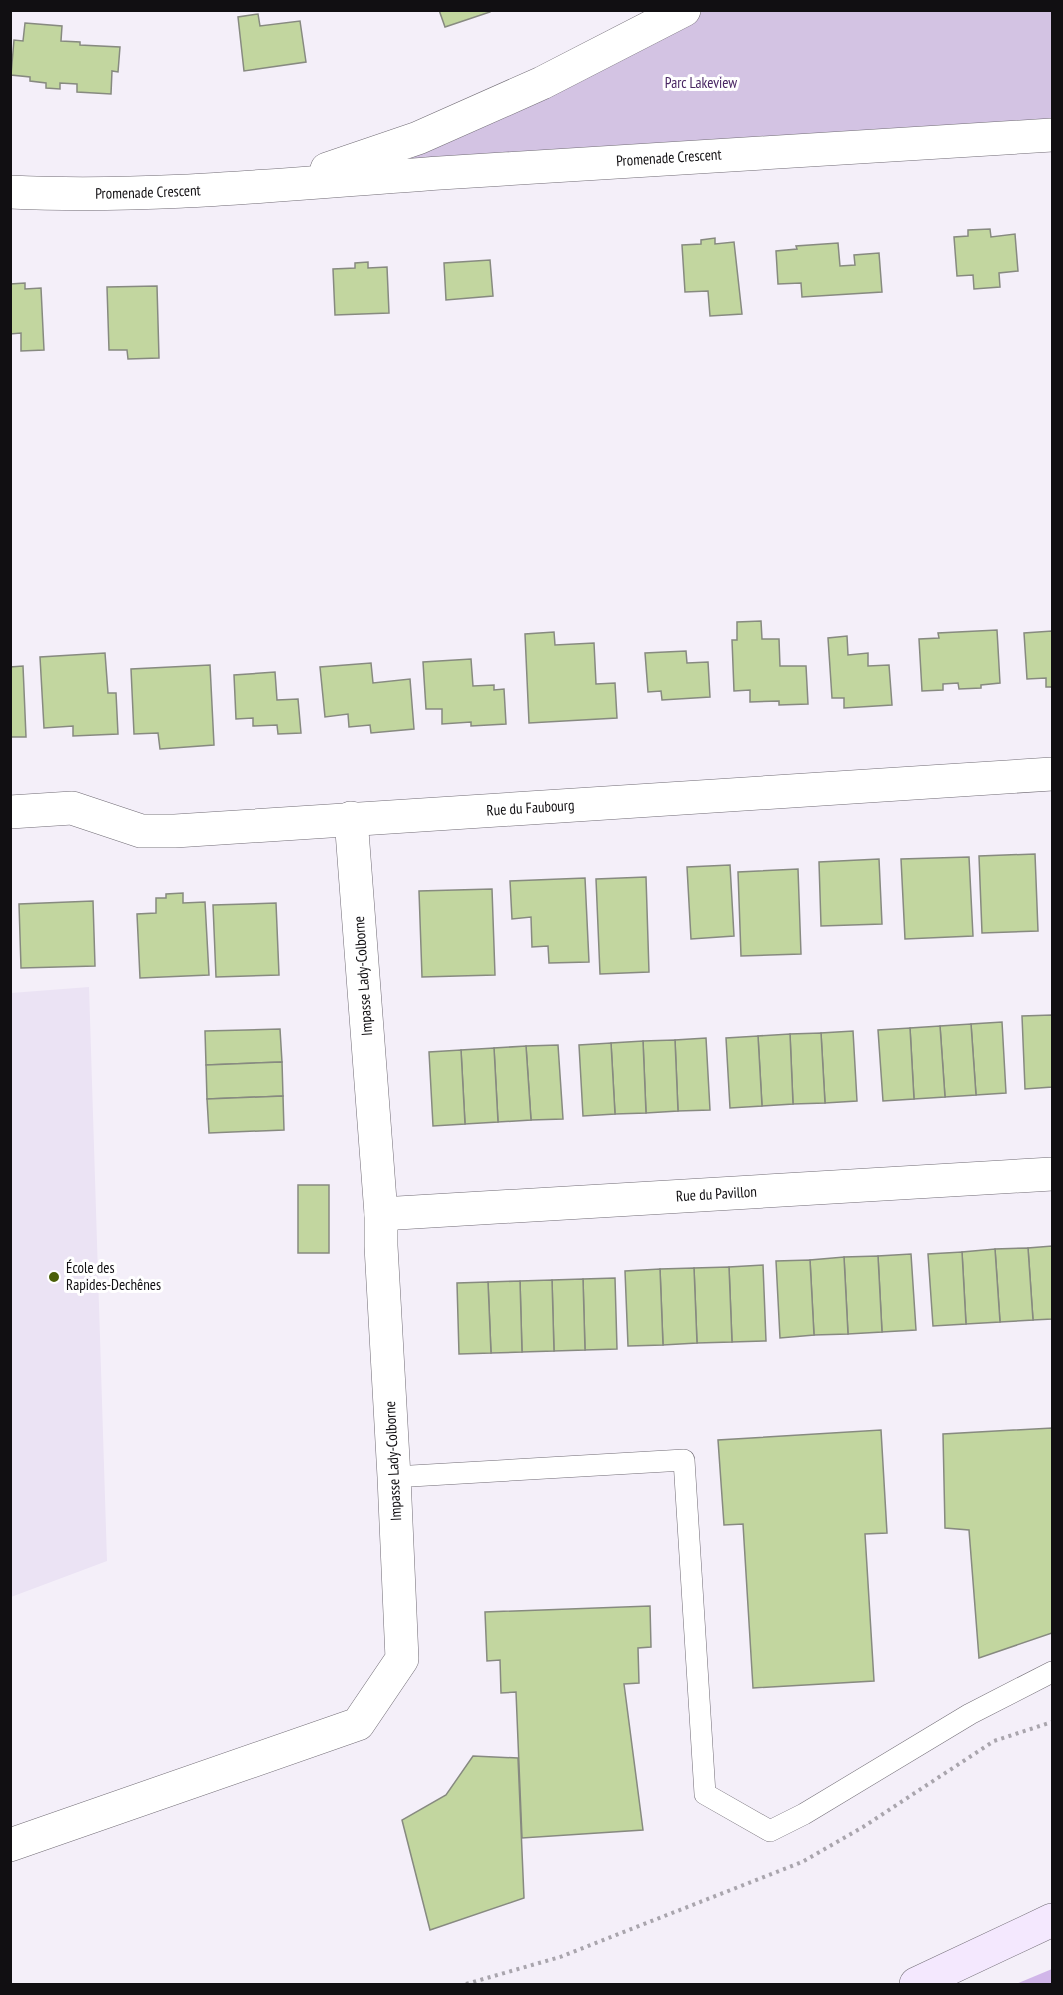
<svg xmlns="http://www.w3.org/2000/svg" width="1063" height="1995" font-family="'PT Sans Narrow',sans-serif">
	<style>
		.built { fill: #ebe3f4 }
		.green { fill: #d3c3e3 }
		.forest { fill: #d1b6e9 }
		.building { fill: #c2d69f; stroke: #878a80; stroke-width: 1.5 }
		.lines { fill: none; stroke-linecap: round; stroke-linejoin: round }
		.lane-casing { stroke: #716c75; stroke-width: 22 }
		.street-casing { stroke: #716c75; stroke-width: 34 }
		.secondary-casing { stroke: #716c75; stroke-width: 34 }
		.path { stroke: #a9a5ad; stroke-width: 4; stroke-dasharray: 3 4.5; stroke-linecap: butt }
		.lane { stroke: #fff; stroke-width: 21 }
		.street { stroke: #fff; stroke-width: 33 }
		.secondary { stroke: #f4e8fe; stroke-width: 33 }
		.poi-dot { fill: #4a5f08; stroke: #fff; stroke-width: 2 }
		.labels { text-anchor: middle; stroke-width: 6; stroke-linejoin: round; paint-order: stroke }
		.park-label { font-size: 15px; fill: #492663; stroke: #fff }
		.street-label { font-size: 15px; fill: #110f12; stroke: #fff }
		.poi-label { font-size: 15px; fill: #110f12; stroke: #fff; text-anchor: start }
	</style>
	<rect width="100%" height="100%" fill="#f4eff9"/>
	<path class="built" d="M89 987 107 1561 11 1597V993Z"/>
	<path class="green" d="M684 11H1052V135L286 183Z"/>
	<path class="forest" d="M1052 1969V1984H1016Z"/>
	<g class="building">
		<path d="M439 10H490V12L445 27Z"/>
		<path d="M258 14 260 26 300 21 306 62 244 71 238 17Z"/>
		<path d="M25 23 62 26 61 41 80 42V45L120 47 118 72 112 71 111 94 77 92V84L60 83V89L46 88V83L30 81V77L11 75 14 40 23 41Z"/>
		<path d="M990 229 991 237 1015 234 1018 271 999 273 1000 287 974 289 973 275 957 276 954 237 968 236V230Z"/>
		<path d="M715 238V244L734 242 742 314 710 316 708 291 685 292 682 245 701 244V240Z"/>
		<path d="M838 243 840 266 855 265 854 255 879 253 882 292 802 297 801 283 778 284 776 251 797 249 796 246Z"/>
		<path d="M490 260 493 296 446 300 444 263Z"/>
		<path d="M368 262V268L387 267 389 313 335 315 333 269 355 268V263Z"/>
		<path d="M25 283V289L41 288 44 350 21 351V333L10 334V284Z"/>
		<path d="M157 286 159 358 128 359 127 350H109L107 287Z"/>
		<path d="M761 621 762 639H779L780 666H806L808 704 779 705V701L750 702V690L734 691 732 640H737V622Z"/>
		<path d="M997 630 1000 683 981 685V688L959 689 958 683 943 684V690L922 691 919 639 939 638 938 633Z"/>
		<path d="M1052 631V687H1046V678L1027 679 1024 633Z"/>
		<path d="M554 632 555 645 594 643 596 684 615 683 617 718 529 723 525 634Z"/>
		<path d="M847 636 848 655 868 653V666L889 665 892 705 844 708V698H832L828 638Z"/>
		<path d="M686 651 687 663 708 662 710 697 662 700 661 691 648 692 645 653Z"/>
		<path d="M105 653 108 693H116L118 734 73 736V726L44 728 40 657Z"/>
		<path d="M471 659 473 686 494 685V690L504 689 506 724 471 726V722L442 724V709H426L423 662Z"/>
		<path d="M371 663 373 683 410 679 414 729 371 733 370 725 349 727 348 714 325 717 320 667Z"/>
		<path d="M210 665 214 745 160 749 158 733 134 734 131 669Z"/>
		<path d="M23 666 26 737H10V667Z"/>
		<path d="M275 672 277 700 298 699 301 733 278 734 277 725 253 726V718L236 719 234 675Z"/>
		<path d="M1035 854 1038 931 982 933 979 856Z"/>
		<path d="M969 857 973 936 905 939 901 859Z"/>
		<path d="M879 859 882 924 821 926 819 862Z"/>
		<path d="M730 865 734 936 691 939 687 867Z"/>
		<path d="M798 869 801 954 741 956 738 872Z"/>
		<path d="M646 877 649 972 600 974 596 879Z"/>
		<path d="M585 878 589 962 549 963 548 946 532 947 531 917 512 919 510 881Z"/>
		<path d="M492 889 495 975 422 977 419 891Z"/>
		<path d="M183 893V903L205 902 209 975 140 978 137 914 156 913V898H166V894Z"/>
		<path d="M93 901 95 966 21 968 19 904Z"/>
		<path d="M276 903 279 975 216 977 213 905Z"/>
		<path d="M1052 1015V1087L1025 1089 1022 1016Z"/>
		<path d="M1002 1022 1006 1093 976 1095 971 1024Z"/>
		<path d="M971 1024 976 1095 945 1097 940 1026Z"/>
		<path d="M940 1026 945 1097 914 1099 910 1028Z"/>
		<path d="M910 1028 914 1099 883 1101 878 1030Z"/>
		<path d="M280 1029 282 1062 206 1065 205 1031Z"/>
		<path d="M853 1031 857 1101 825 1103 821 1033Z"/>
		<path d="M821 1033 825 1103 793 1104 790 1034Z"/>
		<path d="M790 1034 793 1104 762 1106 758 1036Z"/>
		<path d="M758 1036 762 1106 730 1108 726 1038Z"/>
		<path d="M706 1038 710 1110 678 1111 675 1040Z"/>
		<path d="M675 1040 678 1111 646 1113 643 1041Z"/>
		<path d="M643 1041 646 1113 615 1114 611 1043Z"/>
		<path d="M611 1043 615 1114 583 1116 579 1045Z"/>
		<path d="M558 1045 563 1119 531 1120 526 1046Z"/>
		<path d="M526 1046 531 1120 498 1122 494 1048Z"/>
		<path d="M494 1048 498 1122 465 1124 461 1050Z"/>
		<path d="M461 1050 465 1124 433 1126 429 1052Z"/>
		<path d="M282 1062 283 1096 207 1099 206 1065Z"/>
		<path d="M283 1096 284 1130 209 1133 207 1099Z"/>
		<rect x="298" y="1185" width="31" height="68"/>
		<path d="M1052 1246V1319L1033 1320 1028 1248Z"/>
		<path d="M1028 1248 1033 1320 1000 1322 995 1249Z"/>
		<path d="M995 1249 1000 1322 966 1324 962 1252Z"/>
		<path d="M962 1252 966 1324 933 1326 928 1254Z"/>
		<path d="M911 1254 916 1330 882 1332 878 1256Z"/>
		<path d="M878 1256 882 1332 848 1334 844 1257Z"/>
		<path d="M844 1257 848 1334 814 1335 810 1260Z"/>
		<path d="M810 1260 814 1335 780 1338 776 1261Z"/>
		<path d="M763 1265 766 1341 732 1342 729 1267Z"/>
		<path d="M729 1267 732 1342 697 1343 694 1268Z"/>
		<path d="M694 1268 697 1343 663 1345 660 1269Z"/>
		<path d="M660 1269 663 1345 628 1346 625 1271Z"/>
		<path d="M615 1278 617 1349 585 1350 583 1279Z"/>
		<path d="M583 1279 585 1350 554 1351 552 1280Z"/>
		<path d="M552 1280 554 1351 522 1352 520 1281Z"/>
		<path d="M520 1281 522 1352 491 1353 488 1282Z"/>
		<path d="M488 1282 491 1353 459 1354 457 1283Z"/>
		<path d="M1052 1428V1633L979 1658 969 1530 945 1528 943 1434Z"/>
		<path d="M881 1430 887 1533 865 1534 874 1681 753 1688 743 1524 724 1525 718 1440Z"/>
		<path d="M650 1606 651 1647 638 1648 639 1683 624 1684 643 1830 522 1838 516 1692 501 1693 500 1660 487 1661 485 1612Z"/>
		<path d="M473 1756 518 1758 524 1898 430 1930 402 1820 446 1795Z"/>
	</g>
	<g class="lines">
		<defs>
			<path id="lane" d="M394 1477 684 1460 705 1794 770 1831 804 1814 970 1714 1052 1672"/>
			<g id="street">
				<path d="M327 169 418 138 542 83 684 10"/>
				<path id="s1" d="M10 192C153 199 297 183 440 173 644 159 848 146 1052 135"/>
				<path id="s2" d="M10 812 72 808 141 831H175L1052 774"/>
				<path id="s3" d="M381 1214 1052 1174"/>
				<path d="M10 1845 358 1724 402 1659 394 1477 381 1246V1214L351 818"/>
			</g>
			<path id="secondary" d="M916 1984 1052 1920"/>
		</defs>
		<use href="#lane" class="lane-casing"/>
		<use href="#street" class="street-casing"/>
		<use href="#secondary" class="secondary-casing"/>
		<path class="path" d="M466 1984 560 1957 802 1862 863 1827 994 1741 1052 1722"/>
		<use href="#lane" class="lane"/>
		<use href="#street" class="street"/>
		<use href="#secondary" class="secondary"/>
	</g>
	<circle class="poi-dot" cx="54" cy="1277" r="6"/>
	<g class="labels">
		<g class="park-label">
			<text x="701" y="88">Parc Lakeview</text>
		</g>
		<g class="street-label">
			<text dy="5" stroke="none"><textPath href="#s1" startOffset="660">Promenade Crescent</textPath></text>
			<text dy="5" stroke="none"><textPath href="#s1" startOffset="138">Promenade Crescent</textPath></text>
			<text dy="5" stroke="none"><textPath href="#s2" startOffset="525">Rue du Faubourg</textPath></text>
			<text transform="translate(363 976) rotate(-94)" y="5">Impasse Lady-Colborne</text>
			<text dy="5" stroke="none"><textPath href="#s3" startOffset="336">Rue du Pavillon</textPath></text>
			<text transform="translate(393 1461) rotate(-93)" y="5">Impasse Lady-Colborne</text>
		</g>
		<g class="poi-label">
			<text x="66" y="1273">École des<tspan x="66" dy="17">Rapides-Dechênes</tspan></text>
		</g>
	</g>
	<rect width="1063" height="1995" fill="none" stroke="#110f12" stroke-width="24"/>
</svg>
